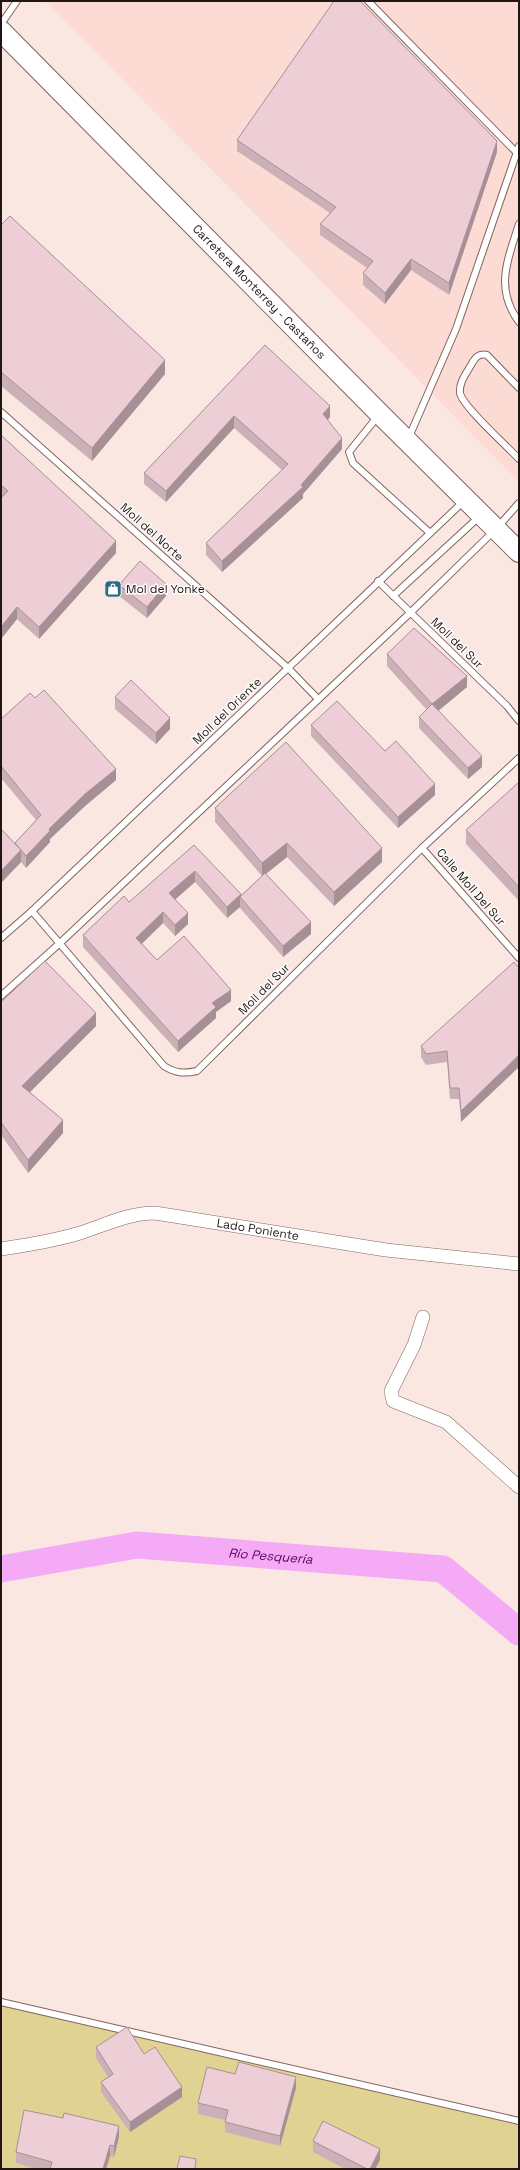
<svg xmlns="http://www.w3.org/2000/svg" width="520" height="2170" font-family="'Space Grotesk',sans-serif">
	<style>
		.built { fill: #fcdbd4 }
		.green { fill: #e0d293 }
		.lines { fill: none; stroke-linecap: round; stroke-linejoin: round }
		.river { stroke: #f5aaf6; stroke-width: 27 }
		.lane-casing { stroke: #81645f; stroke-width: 8 }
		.street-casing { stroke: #81645f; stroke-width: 14 }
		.primary-casing { stroke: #81645f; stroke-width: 22 }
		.lane { stroke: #fff; stroke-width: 6 }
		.street { stroke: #fff; stroke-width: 13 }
		.primary { stroke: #fff; stroke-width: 20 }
		.wall { fill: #ccb0b8 }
		.shaded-wall { fill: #a69096 }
		.building { fill: #edcdd6; stroke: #a69096 }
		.labels { text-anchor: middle; stroke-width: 3; stroke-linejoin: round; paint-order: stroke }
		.street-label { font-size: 12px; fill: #221614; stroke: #fff }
		.poi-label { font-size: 12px; fill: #221614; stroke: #fff; text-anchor: start }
		.water-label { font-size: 13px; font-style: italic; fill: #600164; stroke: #fff }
	</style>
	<rect width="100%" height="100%" fill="#fbe7e2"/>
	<path class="built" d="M45 1H519V482Z"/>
	<path class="green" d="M1 2002 519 2121V2169H1Z"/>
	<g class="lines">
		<path class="river" id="s1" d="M1 1569 137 1545 443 1569 519 1632"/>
		<defs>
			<g id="lane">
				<path d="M368 1 517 153"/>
				<path d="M1 24 17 1"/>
				<path d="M519 224C508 259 494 288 519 322"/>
				<path d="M519 388 487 355C478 353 475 358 471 365 466 374 459 382 460 393 462 406 508 447 519 459"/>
				<path d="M1 412 288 668 318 699"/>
				<path d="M378 416 349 452 353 463 430 533"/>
				<path d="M409 437 456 329 519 146"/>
				<path d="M378 581 507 706 519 721"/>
				<path d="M393 596 480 516"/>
				<path d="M422 848 519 958"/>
				<path d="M32 911 164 1066C175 1073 184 1074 197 1071L422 848 519 758"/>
				<path d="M1 938 32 911 464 501"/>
				<path d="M1 996 60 943 410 613 496 529 519 503"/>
				<path d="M1 2002 519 2121"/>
			</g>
			<g id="street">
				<path id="s2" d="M1 1249C28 1245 54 1241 80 1233 105 1225 128 1213 155 1213L386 1250 519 1264"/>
				<path d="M423 1317 414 1345 391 1391 393 1401 446 1422 519 1487"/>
			</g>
			<g id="primary">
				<path id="s3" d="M1 31 380 414 519 552"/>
			</g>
		</defs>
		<use href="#lane" class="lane-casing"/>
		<use href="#street" class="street-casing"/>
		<use href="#primary" class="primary-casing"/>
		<use href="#lane" class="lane"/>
		<use href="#street" class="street"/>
		<use href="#primary" class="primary"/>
	</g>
	<g class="wall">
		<path d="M237 140 497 152 449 295 411 270 385 304 363 285V273L367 268 320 235V224L330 213 237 151Z"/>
		<path d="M1 225 165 374 92 461 1 386Z"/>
		<path d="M265 345 330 417 328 420 342 449 303 494V498L222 572 206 555V543L282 470 234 428 166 502 144 484V473Z"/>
		<path d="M1 435 116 553 39 639 17 619 1 639V498L2 497H1Z"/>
		<path d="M119 585 166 596 147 618 119 596Z"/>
		<path d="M387 654 467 687 438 711 482 767 468 779 419 728V717L427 710 387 666Z"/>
		<path d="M115 697 170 729 156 744 115 709Z"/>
		<path d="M1 719 116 780 85 806 50 839V842L26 868 21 862 1 883V829L15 844V843L36 820 1 778Z"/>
		<path d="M311 725 385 751 435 795 398 828 311 736Z"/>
		<path d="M519 782V901L466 844V830Z"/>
		<path d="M215 808 382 862 334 906 287 857 266 874 311 934 283 957 240 908V907L227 918 195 882 175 899 188 924 175 936 163 923 142 944 157 960 231 1001 216 1012V1018L178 1052 83 947V935L129 902 194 845 241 895 262 876 215 822Z"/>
		<path d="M519 968 461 1122 459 1099H450L447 1062 426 1065 421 1057V1046Z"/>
		<path d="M1 1002 96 1026 30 1092 63 1133 28 1173 1 1135Z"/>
		<path d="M96 2047 144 2054 182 2097 130 2132 101 2092V2082L108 2077 96 2058Z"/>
		<path d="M296 2088 280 2146 225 2132V2120L198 2114V2103Z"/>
		<path d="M119 2137 114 2157 110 2156 106 2169H36L16 2163V2152Z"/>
		<path d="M313 2141 380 2160 375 2169H345L313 2152Z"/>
	</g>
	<g class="shaded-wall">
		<path d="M497 141V152L449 295V283Z"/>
		<path d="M411 259V270L385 304V293Z"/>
		<path d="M165 360V374L92 461V448Z"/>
		<path d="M330 406V417L323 425V414Z"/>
		<path d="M234 416V428L166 502V491Z"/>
		<path d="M342 438V449L303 494V498L222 572V561L301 485Z"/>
		<path d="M116 541V553L39 639V627Z"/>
		<path d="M166 584V596L147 618V607Z"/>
		<path d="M17 607V619L1 639V627Z"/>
		<path d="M467 676V687L432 716V704Z"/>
		<path d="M170 718V729L156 744V733Z"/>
		<path d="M482 756V767L468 779V768Z"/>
		<path d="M116 769V780L85 806 50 839V842L26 868V856L49 829 85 794Z"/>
		<path d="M435 784V795L398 828V817Z"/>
		<path d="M287 843V857L262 877V863Z"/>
		<path d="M382 848V862L334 906V892Z"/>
		<path d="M21 850V862L1 883V871Z"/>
		<path d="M195 871V882L169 905V893Z"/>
		<path d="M241 894V899L240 897V907L227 918V907Z"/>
		<path d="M163 912V923L136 949V938Z"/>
		<path d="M188 913V924L175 936V925Z"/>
		<path d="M311 922V934L283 957V946Z"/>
		<path d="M231 990V1001L216 1012V1018L178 1052V1041L212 1003Z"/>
		<path d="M96 1013V1026L22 1100V1086Z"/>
		<path d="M519 1055V1067L461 1122V1111Z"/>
		<path d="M63 1120V1133L28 1173V1160Z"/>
		<path d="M296 2077V2088L280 2146V2136Z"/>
		<path d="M182 2087V2097L130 2132V2122Z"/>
		<path d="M119 2126V2137L114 2157V2146Z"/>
		<path d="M110 2145V2156L106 2169H103Z"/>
		<path d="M380 2149V2160L375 2169H370Z"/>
	</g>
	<g class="building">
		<path d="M334 1H360L497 141 449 283 411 259 385 293 363 273 373 261 320 224 336 207 237 140Z"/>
		<path d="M10 216 165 360 92 448 1 372V225Z"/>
		<path d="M265 345 330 406 323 414 342 438 301 485 303 487 222 561 206 543 288 464 234 416 166 491 144 473Z"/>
		<path d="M1 435 116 541 39 627 17 607 1 627V498L8 491 1 485Z"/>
		<path d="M140 561 166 584 147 607 119 585Z"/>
		<path d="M414 628 467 676 432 704 387 654Z"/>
		<path d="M131 680 170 718 156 733 115 697Z"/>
		<path d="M44 690 116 769 85 794 49 829 50 831 26 856 15 843 41 815 1 766V719L30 693 35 698Z"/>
		<path d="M337 701 385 751 396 741 435 784 398 817 311 725Z"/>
		<path d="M432 704 482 756 468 768 419 717Z"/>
		<path d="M286 742 382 848 334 892 287 843 262 863 215 808Z"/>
		<path d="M519 782V887L466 830Z"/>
		<path d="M1 829 21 850 1 871Z"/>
		<path d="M194 845 241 894 227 907 195 871 169 893 188 913 175 925 163 912 136 938 157 960 184 936 231 990 212 1003 216 1007 178 1041 83 935 124 896 129 902Z"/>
		<path d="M265 873 311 922 283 946 240 897Z"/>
		<path d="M45 961 96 1013 22 1086 63 1120 28 1160 1 1122V1002Z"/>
		<path d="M514 962 519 968V1055L461 1111 459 1088H450L447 1051 426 1054 421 1046Z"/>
		<path d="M127 2027 144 2054 155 2047 182 2087 130 2122 101 2082 113 2074 96 2047Z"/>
		<path d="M239 2062 296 2077 280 2136 225 2122 228 2110 198 2103 207 2067 235 2074Z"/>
		<path d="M24 2110 63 2118 64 2113 119 2126 114 2146 110 2145 103 2169H50L52 2162 16 2152Z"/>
		<path d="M323 2121 380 2149 370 2169H367L313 2141Z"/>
		<path d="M180 2156 196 2159 195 2169H177Z"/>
	</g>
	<defs>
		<symbol id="shop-square" viewBox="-11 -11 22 22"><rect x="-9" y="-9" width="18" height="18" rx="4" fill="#306b83" stroke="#fff"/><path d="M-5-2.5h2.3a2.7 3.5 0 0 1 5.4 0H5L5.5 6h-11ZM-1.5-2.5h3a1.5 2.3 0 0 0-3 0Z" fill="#fff"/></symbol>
	</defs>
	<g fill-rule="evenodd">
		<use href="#shop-square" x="103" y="579" width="20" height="20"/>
	</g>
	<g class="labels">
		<g class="street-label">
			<text dy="4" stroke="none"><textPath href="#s3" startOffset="367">Carretera Monterrey - Castaños</textPath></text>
			<text transform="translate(152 532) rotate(42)" y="4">Moll del Norte</text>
			<text transform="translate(457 643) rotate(44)" y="4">Moll del Sur</text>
			<text transform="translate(227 711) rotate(-44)" y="4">Moll del Oriente</text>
			<text transform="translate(471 887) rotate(49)" y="4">Calle Moll Del Sur</text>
			<text transform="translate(264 989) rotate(-45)" y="4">Moll del Sur</text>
			<text dy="4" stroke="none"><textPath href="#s2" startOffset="263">Lado Poniente</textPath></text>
		</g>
		<g class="poi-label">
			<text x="126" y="593">Mol del Yonke</text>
		</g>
		<g class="water-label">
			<text dy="5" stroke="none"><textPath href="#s1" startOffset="272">Río Pesquería</textPath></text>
		</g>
	</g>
	<rect width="520" height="2170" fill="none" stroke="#221614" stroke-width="4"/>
</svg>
